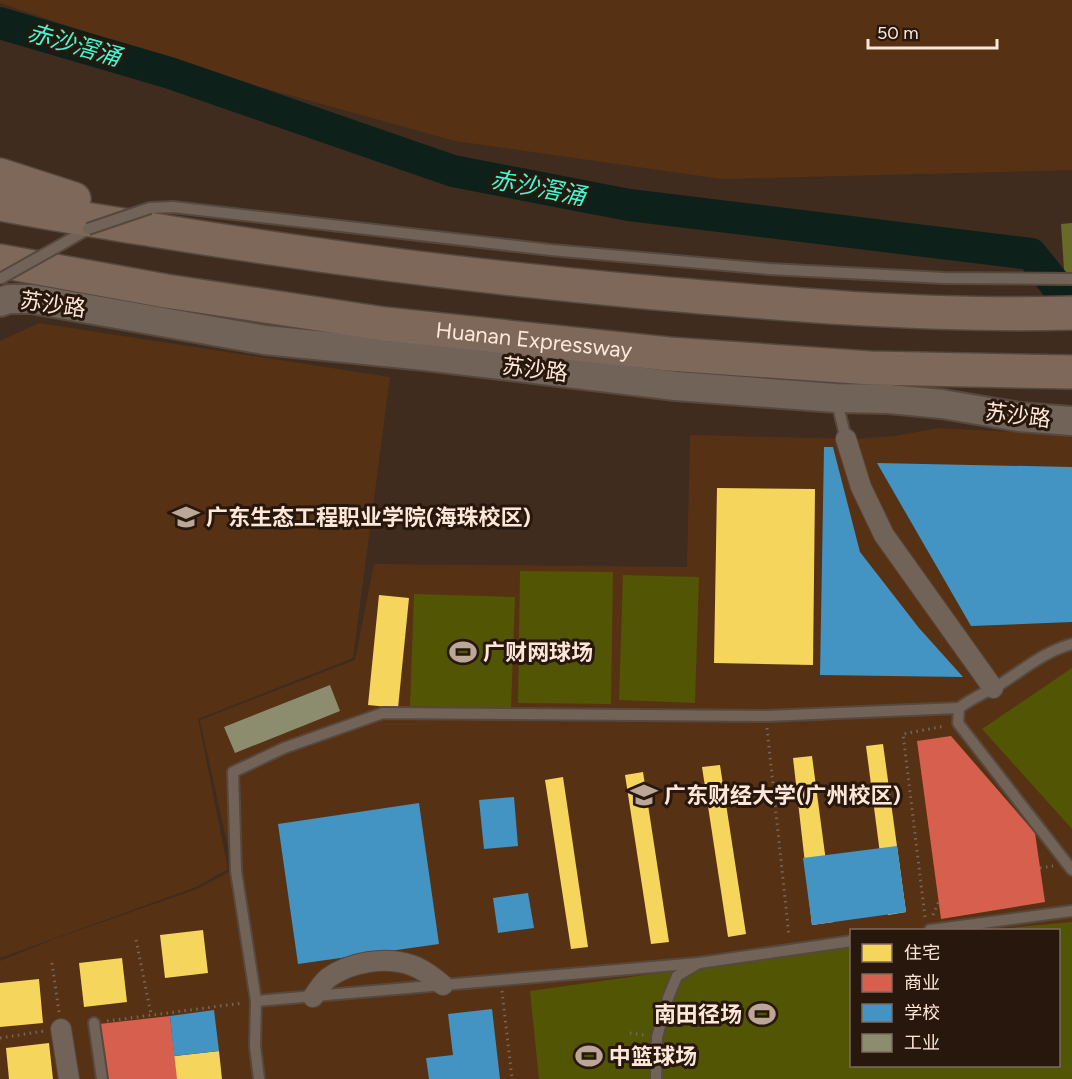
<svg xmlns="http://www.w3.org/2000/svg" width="1072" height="1079" font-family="Figtree,'Noto Sans SC',sans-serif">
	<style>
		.built { fill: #573114; fill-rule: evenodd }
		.green { fill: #525504 }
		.forest { fill: #676a29 }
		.homes { fill: #f6d55c }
		.shops { fill: #d6604d }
		.schools { fill: #4393c3 }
		.industry { fill: #8c8c6e }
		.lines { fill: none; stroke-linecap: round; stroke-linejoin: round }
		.river { stroke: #0d211a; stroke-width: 32 }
		.lane-casing { stroke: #57483d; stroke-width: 14 }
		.street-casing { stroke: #57483d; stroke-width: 22 }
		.secondary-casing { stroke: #57483d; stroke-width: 32 }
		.highway-casing { stroke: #57483d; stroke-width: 36 }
		.path { stroke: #75675c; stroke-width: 3; stroke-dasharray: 1.5 4.5; stroke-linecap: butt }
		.lane { stroke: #726359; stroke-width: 10 }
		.street { stroke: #726359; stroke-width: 20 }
		.secondary { stroke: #726359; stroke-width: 28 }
		.highway { stroke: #7d6859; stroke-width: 33 }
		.lane-bridge-casing { stroke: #57483d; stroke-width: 14; stroke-linecap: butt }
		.lane-bridge { stroke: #726359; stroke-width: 10 }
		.labels { text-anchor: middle; stroke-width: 6; stroke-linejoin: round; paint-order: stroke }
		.street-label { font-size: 22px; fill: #fee7d9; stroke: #27170d }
		.poi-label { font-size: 22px; font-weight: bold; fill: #fee7d9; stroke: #27170d; text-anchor: start }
		.water-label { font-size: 24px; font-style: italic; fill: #40f8d1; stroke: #27170d }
	</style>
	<rect width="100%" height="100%" fill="#3f2c1e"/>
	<g class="built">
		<path d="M0 0H1072V170L722 179 455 141 199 70 0 3Z"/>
		<path d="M39 323 390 377 353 658 198 719 228 869 196 887 0 958V341Z"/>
		<path d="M939 428 1072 435V1079H0V961L54 939 197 889 233 870 200 720 355 660 374 564 687 567 690 435 857 439 895 436ZM852 930H1058V1066H852Z"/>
	</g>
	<g class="green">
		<path d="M520 571 613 572 611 704 518 703Z"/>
		<path d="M623 575 699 577 695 703 619 700Z"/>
		<path d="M414 594 515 597 511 709 410 706Z"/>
		<path d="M1072 668V829L982 729Z"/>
		<path d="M1072 922V1079H539L530 991 851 946 852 1066H1058V930H988Z"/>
	</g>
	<path class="forest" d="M1072 223V285H1065L1061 224Z"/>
	<g class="homes">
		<path d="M717 488 815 489 813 665 714 663Z"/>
		<path d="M379 595 409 598 398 708 368 705Z"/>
		<path d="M883 744 906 912 888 915 866 746Z"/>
		<path d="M812 756 834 922 812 925 793 758Z"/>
		<path d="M720 765 746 934 728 937 702 767Z"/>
		<path d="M643 772 669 942 651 944 625 775Z"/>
		<path d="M563 777 588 947 571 949 545 780Z"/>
		<path d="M203 930 208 973 165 978 160 935Z"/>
		<path d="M122 958 127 1002 84 1007 79 963Z"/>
		<path d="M39 979 43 1023 0 1027V983Z"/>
		<path d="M49 1043 53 1079H9L6 1048Z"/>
		<path d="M219 1051 222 1079H169L166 1057Z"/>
	</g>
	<g class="shops">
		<path d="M951 736 1035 833 1045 902 941 919 917 741Z"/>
		<path d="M170 1016 177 1079H106L99 1024Z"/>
	</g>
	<g class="schools">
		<path d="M824 447H833L860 552 919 628 963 677 820 675Z"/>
		<path d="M877 463 1072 467V622L971 626Z"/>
		<path d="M514 797 518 846 484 849 479 800Z"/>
		<path d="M419 803 439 944 298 964 278 824Z"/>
		<path d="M897 846 906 912 812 925 803 858Z"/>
		<path d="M528 893 534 928 498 933 493 898Z"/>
		<path d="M492 1009 500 1079H429L426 1058 453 1055 448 1014Z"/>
		<path d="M214 1010 219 1051 174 1056 170 1016Z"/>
	</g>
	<path class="industry" d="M330 685 340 711 235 753 224 727Z"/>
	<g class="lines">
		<path class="river" d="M0 23 170 73 453 171 629 205 1031 254 1072 305"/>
		<defs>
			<g id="lane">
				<path d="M150 208 173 207 551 250 769 269 944 278 1072 279"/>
				<path d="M64 243 88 229"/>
				<path d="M836 398 846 439"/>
				<path d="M1072 644C1045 651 1023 670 999 685 985 693 972 698 959 708L958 723 1072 870"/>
				<path d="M930 930 1072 911"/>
				<path d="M256 1001 236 871 233 772 284 748 383 713 766 716 959 708"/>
				<path d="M94 1023 102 1079"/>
				<path d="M259 1079 255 1046 256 1001 699 963"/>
				<path d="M656 1079 657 1037 668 998 677 976 699 963 852 941"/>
			</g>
			<g id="street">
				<path d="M846 439 861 487 884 535 993 688"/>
				<path d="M313 997C318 990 322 983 328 978 350 962 385 956 411 965 423 969 433 977 443 985"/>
				<path d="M61 1029 69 1079"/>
			</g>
			<path id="secondary" d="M0 302 9 299H32L265 340 425 356 676 386 836 398 889 399 942 404 1019 417 1072 421"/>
			<g id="highway">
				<path d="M0 175 74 199"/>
				<path d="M0 204C55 215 111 223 166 232 321 257 477 277 634 291 779 304 926 317 1072 313"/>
				<path id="s1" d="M0 261 166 291 385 324 669 354 870 368 1072 372"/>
			</g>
		</defs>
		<use href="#lane" class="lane-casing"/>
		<use href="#street" class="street-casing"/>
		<use href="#secondary" class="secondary-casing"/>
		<use href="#highway" class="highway-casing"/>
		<g class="path">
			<path d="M767 728 789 936"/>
			<path d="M1040 868 1053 866"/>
			<path d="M933 915 939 901"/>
			<path d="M925 917 903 734 945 726"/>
			<path d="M136 940 151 1014"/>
			<path d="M52 963 59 1012"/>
			<path d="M502 991 512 1079"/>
			<path d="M107 1021 243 1003"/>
			<path d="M630 1033 644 1035"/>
			<path d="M0 1038 44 1031"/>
		</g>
		<use href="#lane" class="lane"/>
		<use href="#street" class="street"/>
		<use href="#secondary" class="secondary"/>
		<use href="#highway" class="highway"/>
		<defs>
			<g id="lane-bridge">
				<path d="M88 229 150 208"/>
				<path d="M0 279 64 243"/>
			</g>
		</defs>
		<use href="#lane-bridge" class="lane-bridge-casing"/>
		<use href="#lane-bridge" class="lane-bridge"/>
	</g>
	<defs>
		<symbol id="university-bare" viewBox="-9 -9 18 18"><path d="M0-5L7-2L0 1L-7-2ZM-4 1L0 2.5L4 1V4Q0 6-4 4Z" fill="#bba698" stroke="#27170d" stroke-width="2.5" paint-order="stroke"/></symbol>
		<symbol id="stadium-bare" viewBox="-9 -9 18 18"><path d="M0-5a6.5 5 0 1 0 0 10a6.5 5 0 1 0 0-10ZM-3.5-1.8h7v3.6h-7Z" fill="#bba698" stroke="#27170d" stroke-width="2.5" paint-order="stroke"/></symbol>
	</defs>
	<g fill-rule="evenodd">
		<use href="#university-bare" x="167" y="498" width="38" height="38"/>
		<use href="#stadium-bare" x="444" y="633" width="38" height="38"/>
		<use href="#university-bare" x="625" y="776" width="38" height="38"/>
		<use href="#stadium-bare" x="743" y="995" width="38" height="38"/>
		<use href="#stadium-bare" x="570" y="1037" width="38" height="38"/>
	</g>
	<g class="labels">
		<g class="street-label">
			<text transform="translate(53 304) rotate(8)" y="8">苏沙路</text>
			<text dy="8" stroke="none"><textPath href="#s1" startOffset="540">Huanan Expressway</textPath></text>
			<text transform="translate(535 369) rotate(7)" y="8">苏沙路</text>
			<text transform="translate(1018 415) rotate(7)" y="8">苏沙路</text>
		</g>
		<g class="poi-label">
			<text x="206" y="525">广东生态工程职业学院(海珠校区)</text>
			<text x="483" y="660">广财网球场</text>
			<text x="664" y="803">广东财经大学(广州校区)</text>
			<text x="742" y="1022" text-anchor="end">南田径场</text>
			<text x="609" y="1064">中篮球场</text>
		</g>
		<g class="water-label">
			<text transform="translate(74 45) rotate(16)" y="8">赤沙滘涌</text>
			<text transform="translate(538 188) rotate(11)" y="8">赤沙滘涌</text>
		</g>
	</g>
	<rect x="850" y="929" width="210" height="138" fill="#27170d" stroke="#7d6a5f" stroke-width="1.5"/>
	<rect x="862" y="944" width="30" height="18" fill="#f6d55c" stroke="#7d6a5f" stroke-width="1.5"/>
	<text x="904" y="959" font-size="18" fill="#fee7d9">住宅</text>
	<rect x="862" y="974" width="30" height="18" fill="#d6604d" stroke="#7d6a5f" stroke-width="1.5"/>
	<text x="904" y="989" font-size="18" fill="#fee7d9">商业</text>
	<rect x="862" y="1004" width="30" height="18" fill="#4393c3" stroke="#7d6a5f" stroke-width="1.5"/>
	<text x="904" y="1019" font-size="18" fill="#fee7d9">学校</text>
	<rect x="862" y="1034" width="30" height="18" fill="#8c8c6e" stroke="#7d6a5f" stroke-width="1.5"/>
	<text x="904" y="1049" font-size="18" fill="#fee7d9">工业</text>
	<path d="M868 39v9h129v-9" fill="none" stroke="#fee7d9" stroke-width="3"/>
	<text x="877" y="39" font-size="18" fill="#fee7d9" stroke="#27170d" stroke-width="4.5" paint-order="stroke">50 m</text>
</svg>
